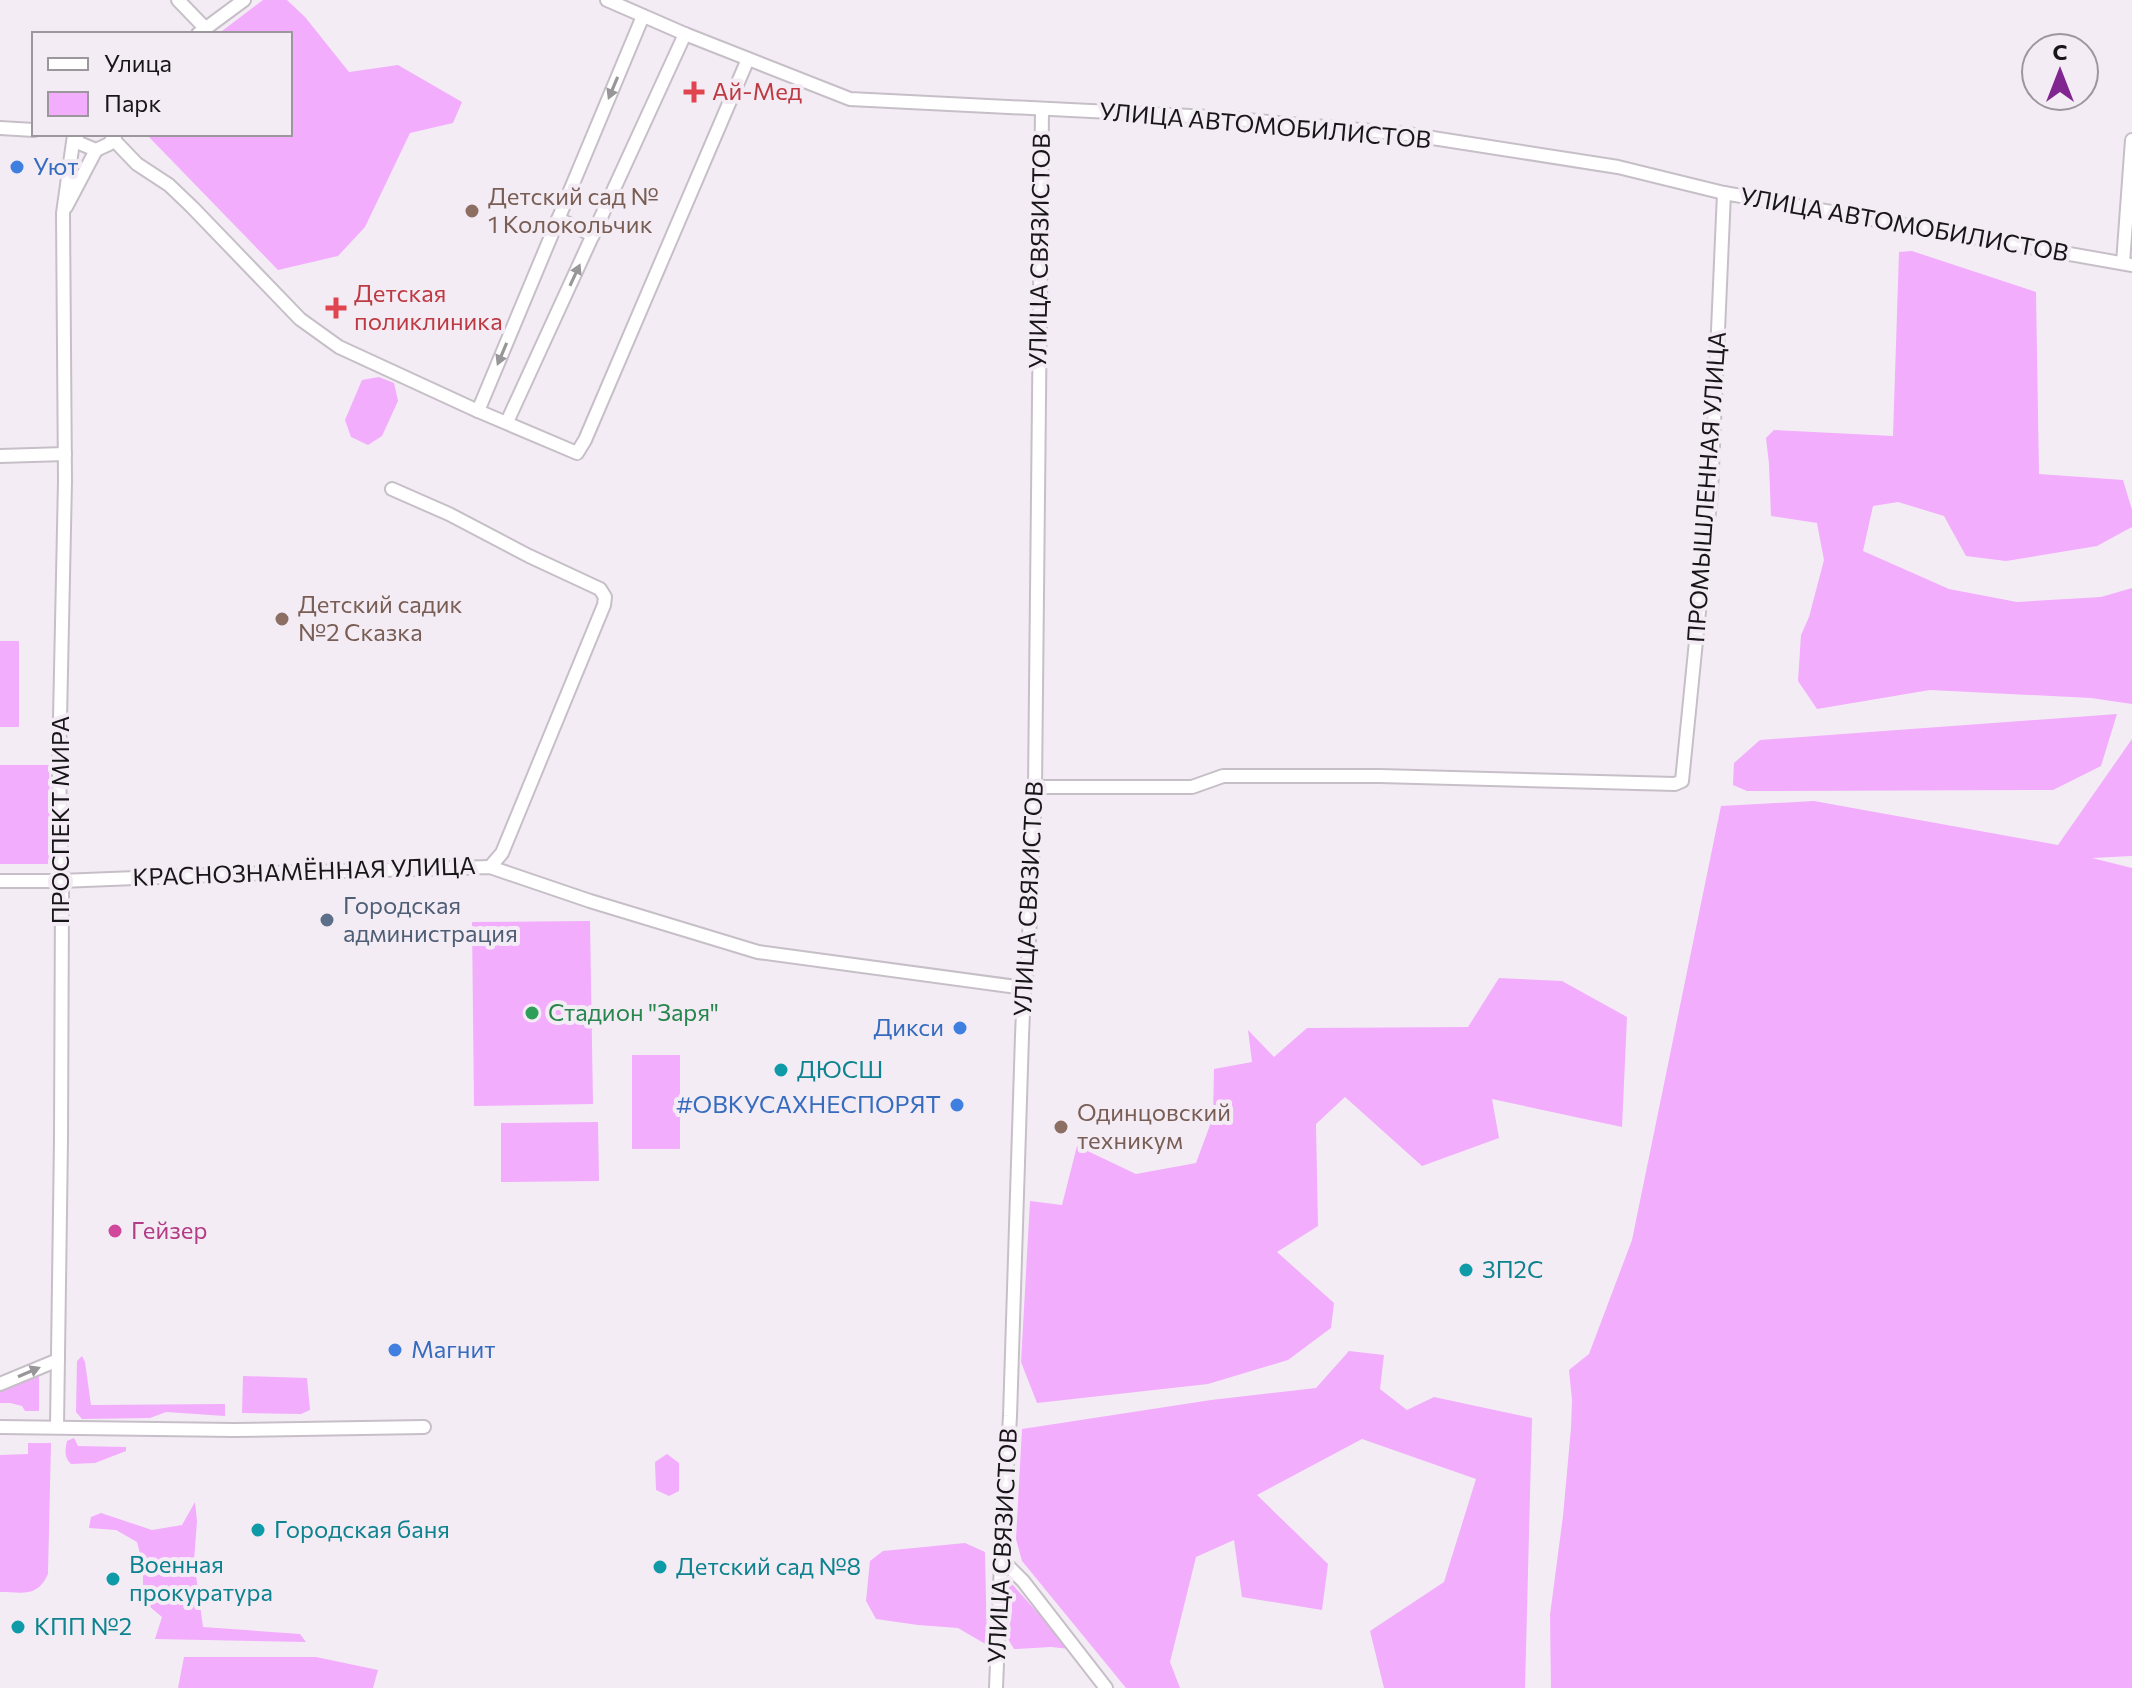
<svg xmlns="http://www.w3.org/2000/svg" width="2132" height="1688" font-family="Commissioner,sans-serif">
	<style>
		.green { fill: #f2adfc }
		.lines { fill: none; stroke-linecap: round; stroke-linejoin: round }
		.minor-casing { stroke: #c7bfc8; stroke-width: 16 }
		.minor { stroke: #fff; stroke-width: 12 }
		.oneway { fill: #989698 }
		.health-dot { fill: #e0444e; stroke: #f4ecf5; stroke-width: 3 }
		.shop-dot { fill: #3f7fe0; stroke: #f4ecf5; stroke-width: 3 }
		.education-dot { fill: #8d6e63; stroke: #f4ecf5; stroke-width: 3 }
		.service-dot { fill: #5c6f8a; stroke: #f4ecf5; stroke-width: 3 }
		.leisure-dot { fill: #2e9e5b; stroke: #f4ecf5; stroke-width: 3 }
		.culture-dot { fill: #0f9aa8; stroke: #f4ecf5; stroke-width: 3 }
		.hotel-dot { fill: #d1479c; stroke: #f4ecf5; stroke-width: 3 }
		.labels { text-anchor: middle; stroke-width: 8; stroke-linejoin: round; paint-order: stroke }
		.health-label { font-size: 24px; fill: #be3a42; stroke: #f4ecf5; text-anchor: start }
		.street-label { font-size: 24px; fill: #191619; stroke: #f4ecf5 }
		.shop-label { font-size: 24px; fill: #366cbe; stroke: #f4ecf5; text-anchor: start }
		.education-label { font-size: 24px; fill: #785e54; stroke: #f4ecf5; text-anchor: start }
		.service-label { font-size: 24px; fill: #4e5e75; stroke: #f4ecf5; text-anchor: start }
		.leisure-label { font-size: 24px; fill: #27864d; stroke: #f4ecf5; text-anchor: start }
		.culture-label { font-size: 24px; fill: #0d838f; stroke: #f4ecf5; text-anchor: start }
		.hotel-label { font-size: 24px; fill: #b23c85; stroke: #f4ecf5; text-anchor: start }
	</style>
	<rect width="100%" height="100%" fill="#f4ecf5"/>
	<g class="green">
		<path d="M263 0H287L305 17 349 72 398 65 462 102 453 123 410 133 365 227 338 256 278 270 146 134H290V34H218Z"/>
		<path d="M1912 251 2036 292 2039 474 2123 480 2132 510V527L2097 546 2006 561 1966 556 1944 516 1898 502 1873 506 1863 551 1949 589 2017 602 2101 597 2132 588V704L2091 698 1930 690 1817 709 1798 681 1801 635 1809 617 1824 560 1817 523 1771 516 1769 464 1766 438 1774 430 1893 436 1899 252Z"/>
		<path d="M379 377 394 383 398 401 382 436 368 445 351 437 345 420 362 380Z"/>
		<rect x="0" y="641" width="19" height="86"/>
		<path d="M2117 714 2101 766 2053 790 1747 791 1733 785 1734 763 1760 740Z"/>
		<path d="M2132 739V856L2092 858 2132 868V1688H1551L1550 1615 1563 1516 1571 1428 1572 1400 1569 1370 1589 1354 1632 1240 1721 806 1814 801 2058 845Z"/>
		<path d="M0 765H49L52 864H0Z"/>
		<path d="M590 921 593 1104 474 1106 472 922Z"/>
		<path d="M1499 978 1562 981 1627 1017 1622 1127 1492 1099 1499 1138 1422 1166 1345 1097 1316 1124 1318 1226 1277 1252 1334 1303 1331 1328 1288 1360 1208 1384 1037 1403 1021 1362 1030 1201 1062 1205 1077 1146 1136 1174 1196 1163 1213 1117 1214 1069 1252 1062 1248 1030 1274 1057 1307 1028 1468 1027Z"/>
		<rect x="632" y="1055" width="48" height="94"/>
		<path d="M598 1122 599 1181 501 1182V1123Z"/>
		<path d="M1349 1351 1384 1355 1380 1389 1407 1410 1434 1397 1532 1418 1525 1688H1384L1370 1631 1444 1582 1476 1479 1362 1439 1257 1495 1328 1564 1322 1610 1242 1597 1234 1540 1196 1557 1170 1662 1180 1688H1126L1022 1561 1016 1539 1022 1429 1211 1400 1316 1388Z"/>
		<path d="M82 1356 85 1362 91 1405 225 1404V1416L166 1412 150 1418 82 1419 76 1412 77 1361Z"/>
		<path d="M39 1375V1411H25L22 1406 10 1403H0V1391Z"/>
		<path d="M243 1376 307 1378 310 1410 301 1414 242 1413Z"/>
		<path d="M74 1438 78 1446 126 1447V1451L95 1463 71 1464C64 1457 65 1451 67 1441Z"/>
		<path d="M28 1443H51L48 1574C37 1598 23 1592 0 1592V1455L28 1454Z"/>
		<path d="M667 1454 679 1463V1491L669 1496 656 1490 655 1462Z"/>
		<path d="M195 1502 197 1521 194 1561 203 1627 300 1634 306 1642 155 1639 162 1617 143 1601V1565L137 1542 116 1530 89 1528 91 1517 101 1513 152 1530 182 1525Z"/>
		<path d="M965 1543 985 1552 987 1645 958 1628 918 1625 876 1619 866 1601 870 1561 883 1551Z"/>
		<path d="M1012 1584 1070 1649 1051 1647 1014 1649 1008 1639 1012 1610 1008 1589Z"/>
		<path d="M184 1657H316L378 1670 373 1688H178Z"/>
	</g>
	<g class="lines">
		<defs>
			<g id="minor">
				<path d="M178 0 206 29"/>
				<path d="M607 0 685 34 850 99 1210 117 1407 134 1618 167 1724 193 2132 265"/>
				<path d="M198 34 244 0"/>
				<path d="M0 128 34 130"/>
				<path d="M74 134 79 143 96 150 109 144 116 134"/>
				<path d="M113 139 137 164 169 185 192 207 300 319 339 347 478 411 577 453 585 440 748 59"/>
				<path d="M66 207 96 150"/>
				<path d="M558 219 593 235"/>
				<path d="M2123 263 2132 140"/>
				<path d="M478 411 643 16"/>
				<path d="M507 422 685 34"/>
				<path d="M0 456 65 454"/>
				<path d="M392 489 449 514 529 556 600 589 605 597 604 605 502 853 490 867"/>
				<path d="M1035 787H1192L1223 776H1380L1675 784 1682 781 1711 491 1724 193"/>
				<path d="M0 881H60L237 874 490 867 590 901 758 952 1024 988"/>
				<path d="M0 1384 58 1360"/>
				<path d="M0 1427 234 1430 424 1427"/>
				<path d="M57 1427 61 1139 62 896 59 766 65 481 63 213 74 135"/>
				<path d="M1001 1563 1009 1567 1023 1581 1106 1688"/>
				<path d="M996 1688 1001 1563 1010 1416 1022 1036 1024 988 1028 964 1035 787 1042 110"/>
			</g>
		</defs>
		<use href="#minor" class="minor-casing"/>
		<use href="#minor" class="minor"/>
	</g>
	<defs><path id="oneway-solid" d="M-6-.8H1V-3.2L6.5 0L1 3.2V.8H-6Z" transform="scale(2)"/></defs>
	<g class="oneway">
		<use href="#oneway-solid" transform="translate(613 88) rotate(113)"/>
		<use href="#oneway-solid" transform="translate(575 275) rotate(-65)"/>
		<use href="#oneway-solid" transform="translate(502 354) rotate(113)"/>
		<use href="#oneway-solid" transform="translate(29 1372) rotate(-23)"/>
	</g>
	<g class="health-dot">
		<path d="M690 80h8v8h8v8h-8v8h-8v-8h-8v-8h8z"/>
		<path d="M332 296h8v8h8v8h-8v8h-8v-8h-8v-8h8z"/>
	</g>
	<g class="shop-dot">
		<circle cx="17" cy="167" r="8"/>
		<circle cx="960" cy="1028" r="8"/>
		<circle cx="957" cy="1105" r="8"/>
		<circle cx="395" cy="1350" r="8"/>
	</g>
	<g class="education-dot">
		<circle cx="472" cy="211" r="8"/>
		<circle cx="282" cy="619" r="8"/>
		<circle cx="1061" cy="1127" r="8"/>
	</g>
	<circle class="service-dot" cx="327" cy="920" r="8"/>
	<circle class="leisure-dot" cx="532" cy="1013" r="8"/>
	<g class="culture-dot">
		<circle cx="781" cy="1070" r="8"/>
		<circle cx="1466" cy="1270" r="8"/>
		<circle cx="258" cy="1530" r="8"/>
		<circle cx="660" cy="1567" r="8"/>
		<circle cx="113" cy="1579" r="8"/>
		<circle cx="18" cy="1627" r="8"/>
	</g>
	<circle class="hotel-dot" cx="115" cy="1231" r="8"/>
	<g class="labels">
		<g class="health-label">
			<text x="712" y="100">Ай-Мед</text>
			<text x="354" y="302">Детская<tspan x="354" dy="28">поликлиника</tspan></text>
		</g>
		<g class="street-label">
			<text transform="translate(1265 126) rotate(5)" y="8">УЛИЦА АВТОМОБИЛИСТОВ</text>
			<text transform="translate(1904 225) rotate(10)" y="8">УЛИЦА АВТОМОБИЛИСТОВ</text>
			<text transform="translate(1040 251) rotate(-89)" y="8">УЛИЦА СВЯЗИСТОВ</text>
			<text transform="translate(1707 487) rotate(-86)" y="8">ПРОМЫШЛЕННАЯ УЛИЦА</text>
			<text transform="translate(61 820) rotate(-90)" y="8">ПРОСПЕКТ МИРА</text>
			<text transform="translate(304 872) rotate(-2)" y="8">КРАСНОЗНАМЁННАЯ УЛИЦА</text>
			<text transform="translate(1029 899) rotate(-87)" y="8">УЛИЦА СВЯЗИСТОВ</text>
			<text transform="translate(1003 1546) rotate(-87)" y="8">УЛИЦА СВЯЗИСТОВ</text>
		</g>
		<g class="shop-label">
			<text x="33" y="175">Уют</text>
			<text x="944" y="1036" text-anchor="end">Дикси</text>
			<text x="941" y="1113" text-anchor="end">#ОВКУСАХНЕСПОРЯТ</text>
			<text x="411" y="1358">Магнит</text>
		</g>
		<g class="education-label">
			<text x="488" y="205">Детский сад №<tspan x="488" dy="28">1 Колокольчик</tspan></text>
			<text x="298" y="613">Детский садик<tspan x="298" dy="28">№2 Сказка</tspan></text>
			<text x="1077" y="1121">Одинцовский<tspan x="1077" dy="28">техникум</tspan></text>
		</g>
		<g class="service-label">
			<text x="343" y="914">Городская<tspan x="343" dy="28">администрация</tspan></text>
		</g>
		<g class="leisure-label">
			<text x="548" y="1021">Стадион "Заря"</text>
		</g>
		<g class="culture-label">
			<text x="797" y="1078">ДЮСШ</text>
			<text x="1482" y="1278">3П2С</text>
			<text x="274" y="1538">Городская баня</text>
			<text x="129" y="1573">Военная<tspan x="129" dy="28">прокуратура</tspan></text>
			<text x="676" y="1575">Детский сад №8</text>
			<text x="34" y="1635">КПП №2</text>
		</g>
		<g class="hotel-label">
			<text x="131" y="1239">Гейзер</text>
		</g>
	</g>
	<rect x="32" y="32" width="260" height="104" fill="#f4ecf5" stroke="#9c969d" stroke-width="2"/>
	<rect x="48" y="58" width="40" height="12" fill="#ffffff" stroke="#9c969d" stroke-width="2"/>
	<text x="104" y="72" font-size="24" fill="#191619">Улица</text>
	<rect x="48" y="92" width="40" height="24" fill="#f2adfc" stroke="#9c969d" stroke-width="2"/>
	<text x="104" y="112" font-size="24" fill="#191619">Парк</text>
	<g transform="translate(2060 72)"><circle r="38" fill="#f4ecf5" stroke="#9c969d" stroke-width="2"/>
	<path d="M0-6L14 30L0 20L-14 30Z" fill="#812591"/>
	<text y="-12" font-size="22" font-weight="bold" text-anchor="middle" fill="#191619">С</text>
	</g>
</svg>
